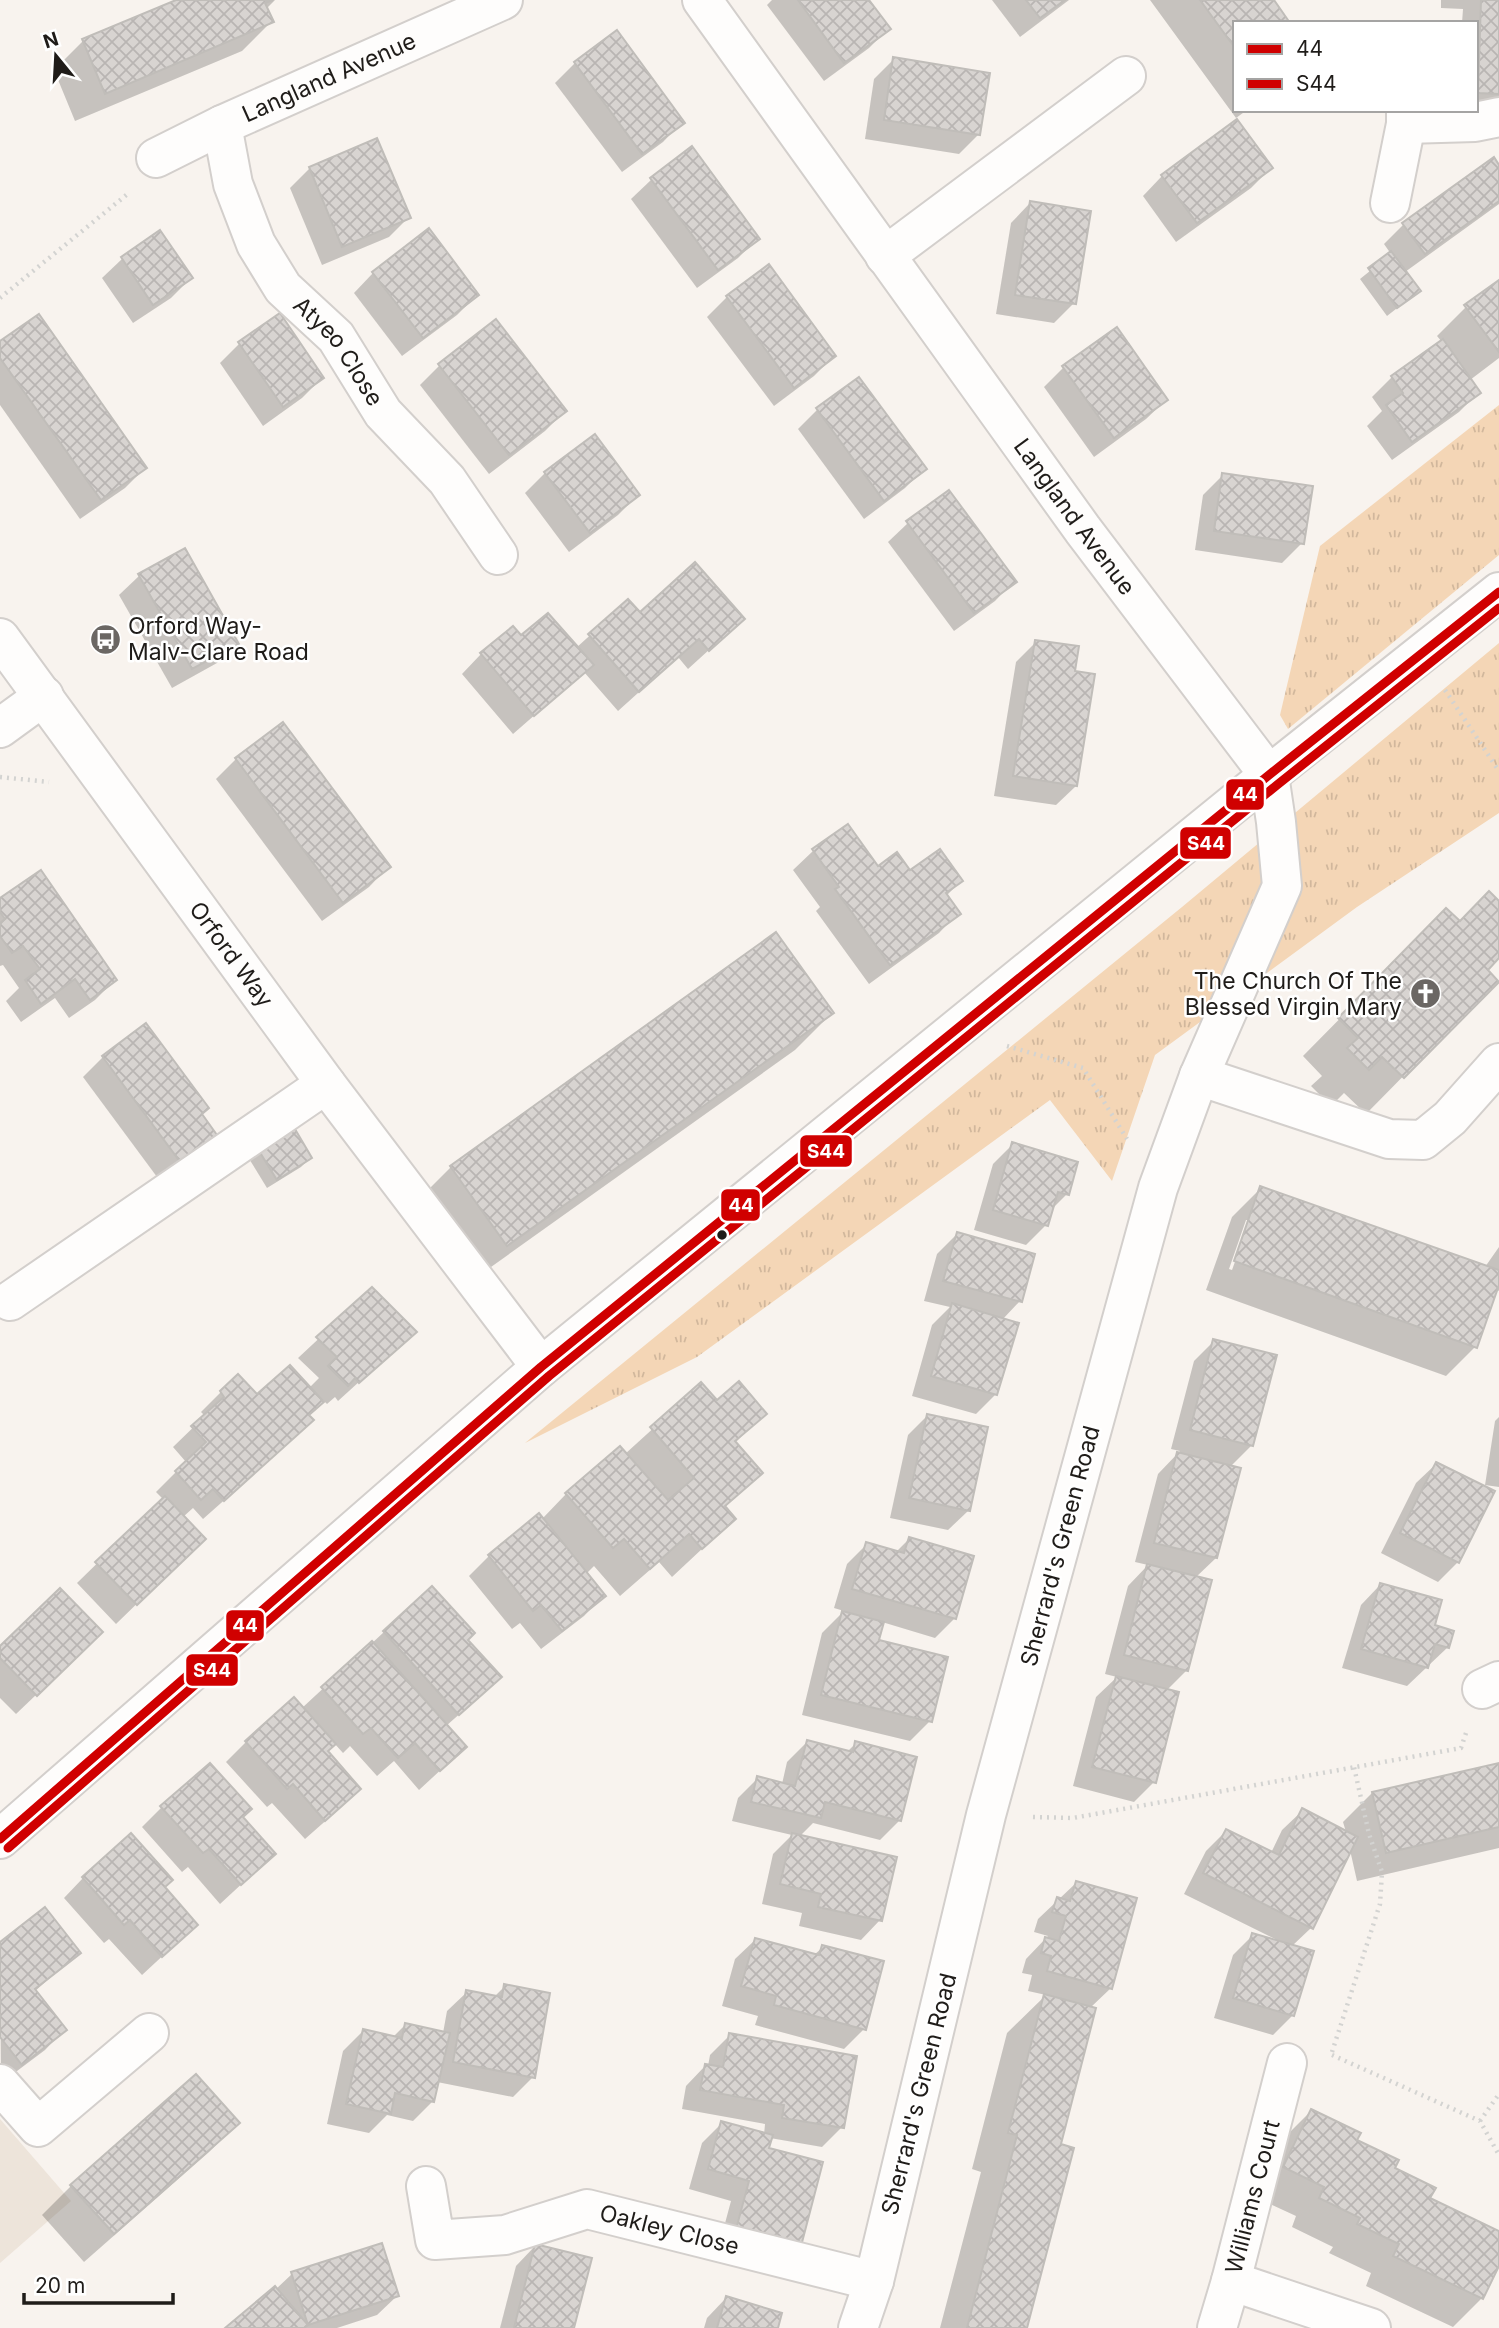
<svg xmlns="http://www.w3.org/2000/svg" width="1499" height="2328" font-family="Inter,sans-serif">
	<style>
		.built { fill: #ede4da }
		.grass { fill: url(#grass-tufts) }
		.shadow { fill: #0003; fill-rule: evenodd }
		.building { fill: url(#building-cross-hatch); stroke: #c0bdb9; stroke-width: 2 }
		.lines { fill: none; stroke-linecap: round; stroke-linejoin: round }
		.minor-casing { stroke: #d3cfcc; stroke-width: 42 }
		.path { stroke: #d3d3d1; stroke-width: 4.5; stroke-dasharray: 2 5; stroke-linecap: butt }
		.minor { stroke: #fefdfc; stroke-width: 38 }
		.bus-1-casing { stroke: #fff; stroke-width: 14 }
		.bus-2-casing { stroke: #fff; stroke-width: 14 }
		.bus-1 { stroke: #d00000; stroke-width: 9 }
		.bus-2 { stroke: #d00000; stroke-width: 9 }
		.bus-dot { fill: #1f1c19; stroke: #fff; stroke-width: 2.5 }
		.labels { text-anchor: middle; stroke-width: 5; stroke-linejoin: round; paint-order: stroke }
		.street-label { font-size: 23px; fill: #1f1c19; stroke: #fff }
		.poi-label { font-size: 23px; fill: #1f1c19; stroke: #fff; text-anchor: start }
		.line-badge { stroke: #fff; stroke-width: 2.5 }
		.badge-label { font-size: 19px; text-anchor: middle; font-weight: bold; fill: #fff }
	</style>
	<defs>
		<pattern id="grass-tufts" width="24" height="20" patternUnits="userSpaceOnUse" patternTransform="scale(1.75)"><rect width="24" height="20" fill="#f4d6b6"/><path d="M3 7l-1-3M5 7V3M7 7l1-3M15 17l-1-3M17 17v-4M19 17l1-3" fill="none" stroke="#d1b79c"/></pattern>
		<pattern id="building-cross-hatch" width="8" height="8" patternUnits="userSpaceOnUse" patternTransform="scale(1.75)"><rect width="8" height="8" fill="#d8d4d1"/><path d="M0 0l8 8M0 8l8-8" fill="none" stroke="#b9b5b3"/></pattern>
	</defs>
	<rect width="100%" height="100%" fill="#f8f3ee"/>
	<path class="built" d="M0 2119 71 2201 0 2263Z"/>
	<g class="grass">
		<path d="M1499 405V555L1288 729 1280 715 1320 546Z"/>
		<path d="M1499 643V813L1357 907 1155 1055 1112 1181 1050 1100 697 1357 525 1443 1182 907Z"/>
	</g>
	<g class="shadow">
		<path d="M180 0H275L266 9 271 22 242 51 75 121 54 70 83 41Z"/>
		<path d="M772 0H867L888 29 869 48 824 81 767 5Z"/>
		<path d="M992 0H1069L1020 37Z"/>
		<path d="M1150 0H1271L1235 23V110H1247L1236 118Z"/>
		<path d="M1441 0H1499V114L1476 110V23H1462L1463 9 1441 8Z"/>
		<path d="M894 59 979 134 959 154 865 139 874 79Z"/>
		<path d="M575 63 682 122 663 142 622 172 555 83Z"/>
		<path d="M692 149 758 238 738 258 697 288 631 199 651 180Z"/>
		<path d="M310 168 409 217 389 237 322 265 290 188Z"/>
		<path d="M1271 168 1251 188 1176 242 1143 196 1162 176Z"/>
		<path d="M1499 168V204L1405 272 1419 291 1387 316 1360 279 1391 254 1384 244 1404 224Z"/>
		<path d="M1030 203 1074 303 1054 323 996 314 1011 223Z"/>
		<path d="M160 232 191 278 171 298 133 323 102 278 122 259Z"/>
		<path d="M373 273 477 295 457 315 402 356 354 293Z"/>
		<path d="M1499 282V358L1470 380 1479 392 1459 412 1392 460 1367 426 1382 411 1372 397 1392 377 1442 342 1437 336 1466 307Z"/>
		<path d="M727 297 834 356 814 376 774 406 707 317Z"/>
		<path d="M0 343 145 468 125 488 80 519 0 405Z"/>
		<path d="M239 344 322 378 302 398 263 426 220 363Z"/>
		<path d="M440 365 565 411 545 431 489 474 420 385Z"/>
		<path d="M1064 367 1166 400 1146 419 1094 457 1044 387Z"/>
		<path d="M817 410 924 469 905 488 864 519 798 429Z"/>
		<path d="M545 473 638 495 618 515 569 552 525 493Z"/>
		<path d="M1223 475 1302 543 1282 563 1195 550 1203 495Z"/>
		<path d="M908 523 1014 581 995 601 954 631 888 542Z"/>
		<path d="M139 576 237 643 217 663 172 688 119 595Z"/>
		<path d="M628 601 640 615 743 619 688 669 678 657 618 711 584 672 513 734 462 674 481 654 576 648Z"/>
		<path d="M1036 642 1073 673 1076 786 1056 805 994 796 1016 662Z"/>
		<path d="M236 759 388 867 369 887 322 921 216 779Z"/>
		<path d="M848 826 878 868 961 881 946 896 958 913 939 933 869 984 816 911 820 907 793 870 813 851Z"/>
		<path d="M0 900 115 980 95 1000 69 1018 55 998 21 1022 6 1001 19 988 3 965 0 966Z"/>
		<path d="M1499 904V955L1485 970 1497 981 1366 1114 1344 1093 1331 1106 1311 1086 1322 1076 1303 1056 1446 911 1459 923Z"/>
		<path d="M832 1013 795 1050 470 1282 414 1204 451 1167Z"/>
		<path d="M103 1057 200 1115 215 1135 160 1181 83 1077Z"/>
		<path d="M1013 1144 1067 1194 1050 1211 1046 1225 1026 1245 974 1230 993 1164Z"/>
		<path d="M257 1147 310 1158 301 1167 267 1188 248 1157Z"/>
		<path d="M1261 1188 1485 1267 1499 1247V1291L1496 1289 1475 1347 1446 1376 1206 1290 1232 1217ZM1246 1220H1250L1232 1270 1229 1269Z"/>
		<path d="M957 1234 1020 1301 1002 1320 996 1394 976 1414 912 1396 932 1325 950 1307 924 1301 937 1254Z"/>
		<path d="M372 1289 414 1332 338 1401 335 1397 327 1404 323 1400 307 1416 292 1440 203 1519 193 1508 183 1517 184 1558 116 1624 77 1583 163 1499 156 1492 186 1462 173 1447 205 1416 201 1412 221 1392 257 1397 309 1388 319 1378 298 1358Z"/>
		<path d="M1214 1341 1252 1445 1230 1467 1216 1558 1195 1578 1187 1670 1166 1691 1154 1782 1134 1802 1073 1786 1096 1697 1117 1677 1105 1674 1128 1586 1148 1565 1135 1562 1158 1474 1180 1451 1171 1449 1194 1361Z"/>
		<path d="M701 1385 716 1403 764 1413 735 1443 760 1473 724 1508 734 1519 672 1577 659 1562 620 1596 594 1566 586 1574 603 1596 584 1616 541 1649 520 1623 512 1629 469 1576 489 1556 542 1519 566 1494 625 1454Z"/>
		<path d="M927 1416 968 1511 948 1530 890 1518 908 1435Z"/>
		<path d="M1499 1417V1487L1485 1485 1495 1421Z"/>
		<path d="M1436 1464 1458 1562 1438 1582 1381 1553 1416 1483Z"/>
		<path d="M909 1539 955 1618 935 1638 882 1622 877 1642 930 1721 910 1741 802 1715 822 1633 844 1611 834 1608 847 1564 867 1544 896 1552Z"/>
		<path d="M1380 1585 1433 1626 1448 1647 1407 1686 1342 1668 1361 1605Z"/>
		<path d="M384 1632 466 1640 480 1696 446 1726 445 1766 419 1790 394 1761 377 1776 350 1746 343 1753 334 1743 326 1752 339 1809 305 1839 272 1803 267 1807 226 1762 246 1742 302 1708Z"/>
		<path d="M0 1648 81 1652 16 1714 0 1698Z"/>
		<path d="M807 1742 847 1752 856 1743 900 1820 880 1840 813 1823 800 1836 880 1920 861 1940 799 1926 802 1913 762 1904 773 1854 792 1835 732 1821 738 1798 758 1778 782 1784 787 1762Z"/>
		<path d="M1499 1765V1848L1357 1881 1350 1850 1311 1928 1292 1946 1293 2015 1273 2035 1214 2018 1233 1955 1253 1935 1274 1941 1275 1939 1184 1894 1206 1851 1226 1831 1271 1853 1282 1830 1302 1811 1346 1832 1343 1822 1372 1793Z"/>
		<path d="M162 1807 241 1817 274 1854 220 1904 188 1867 182 1872 142 1827Z"/>
		<path d="M83 1878 163 1888 196 1925 142 1975 109 1939 104 1943 64 1898Z"/>
		<path d="M1076 1883 1111 1988 1090 2008 1059 2145 1025 2328H940L981 2172 972 2169 1007 2033 1046 1995 1028 1991 1032 1975 1022 1973 1026 1959 1048 1936 1034 1932 1038 1919Z"/>
		<path d="M755 1940 814 1955 823 1947 864 2029 844 2049 755 2025 758 2016 722 2006 735 1959Z"/>
		<path d="M0 1945 78 1953 34 1992 64 2030 45 2050 1 2083Z"/>
		<path d="M505 1986 533 2077 513 2097 437 2082 432 2102 413 2121 387 2115 369 2133 327 2124 343 2051 363 2031 393 2037 405 2025 443 2033 447 2011 467 1992 494 1997Z"/>
		<path d="M730 2035 842 2127 822 2147 770 2138 767 2149 821 2164 717 2253 731 2201 689 2189 702 2143 722 2123 764 2135 765 2124 682 2109 686 2086 705 2066H708L710 2055Z"/>
		<path d="M1311 2111 1393 2169 1428 2199 1499 2233V2262L1482 2298 1453 2327 1366 2286 1371 2273 1329 2253 1333 2247 1292 2227 1296 2216 1255 2197 1282 2140Z"/>
		<path d="M238 2123 209 2152 84 2262 42 2215 71 2186Z"/>
		<path d="M535 2246 573 2328H500L516 2266Z"/>
		<path d="M292 2274 397 2296 377 2315 337 2328H227L276 2289Z"/>
		<path d="M726 2298 776 2328H704L707 2318Z"/>
	</g>
	<g class="building">
		<path d="M176 0H273L265 3 274 22 105 94 82 39Z"/>
		<path d="M798 0H869L891 29 844 63Z"/>
		<path d="M1026 0H1065L1040 18Z"/>
		<path d="M1200 0H1274L1290 23H1235V48Z"/>
		<path d="M1481 0H1499V94L1478 93Z"/>
		<path d="M617 30 685 123 642 154 574 62Z"/>
		<path d="M893 57 990 73 980 135 884 120Z"/>
		<path d="M1237 119 1273 168 1197 223 1161 175Z"/>
		<path d="M377 138 411 218 342 247 309 167Z"/>
		<path d="M692 146 760 239 718 270 650 178Z"/>
		<path d="M1494 157 1499 165V201L1425 254 1402 223Z"/>
		<path d="M1030 201 1091 211 1076 304 1015 295Z"/>
		<path d="M429 228 479 295 423 338 372 272Z"/>
		<path d="M160 230 193 278 153 305 121 257Z"/>
		<path d="M1391 251 1421 291 1397 308 1368 268Z"/>
		<path d="M769 264 836 356 794 388 726 296Z"/>
		<path d="M1499 280V352L1464 305Z"/>
		<path d="M280 313 324 378 283 407 238 342Z"/>
		<path d="M39 314 147 468 101 500 0 358V341Z"/>
		<path d="M496 319 567 411 509 455 438 364Z"/>
		<path d="M1117 327 1168 400 1114 438 1062 366Z"/>
		<path d="M1443 339 1481 393 1412 442 1386 405 1403 393 1391 376Z"/>
		<path d="M859 377 927 469 884 501 816 408Z"/>
		<path d="M595 434 640 495 590 533 544 472Z"/>
		<path d="M1222 473 1313 486 1304 544 1214 531Z"/>
		<path d="M949 490 1017 582 974 613 906 521Z"/>
		<path d="M185 548 239 644 192 669 138 574Z"/>
		<path d="M695 562 745 619 709 651 699 639 639 692 588 634 628 599 640 612Z"/>
		<path d="M548 613 594 665 534 716 480 653 513 626 521 635Z"/>
		<path d="M1035 640 1079 646 1075 671 1095 674 1077 786 1013 776Z"/>
		<path d="M283 722 391 867 343 903 235 758Z"/>
		<path d="M848 824 878 866 897 852 910 870 940 849 963 881 946 893 961 914 890 965 835 889 839 887 812 849Z"/>
		<path d="M41 870 117 980 90 1000 75 979 41 1004 25 980 40 969 23 946 12 953 0 936V923L5 919 0 912V898Z"/>
		<path d="M1489 891 1499 901V958L1488 970 1499 982 1404 1078 1382 1057 1369 1070 1347 1048 1358 1038 1338 1018 1446 908 1460 921Z"/>
		<path d="M776 932 834 1013 507 1246 450 1166Z"/>
		<path d="M146 1023 209 1108 202 1114 217 1135 181 1163 102 1056Z"/>
		<path d="M292 1124 312 1158 277 1180 256 1146Z"/>
		<path d="M1012 1142 1078 1162 1069 1195 1058 1192 1048 1226 993 1210Z"/>
		<path d="M1260 1186 1499 1270V1285L1477 1348 1234 1261Z"/>
		<path d="M957 1232 1035 1254 1022 1302 943 1281Z"/>
		<path d="M372 1287 417 1332 359 1383 355 1378 348 1386 328 1366 337 1357 316 1337Z"/>
		<path d="M952 1303 1019 1323 997 1395 931 1376Z"/>
		<path d="M1213 1339 1277 1355 1253 1446 1190 1430Z"/>
		<path d="M290 1365 324 1402 309 1415 314 1420 224 1501 213 1489 201 1500 175 1471 206 1442 191 1426 224 1397 220 1391 238 1374 257 1394Z"/>
		<path d="M739 1381 767 1414 735 1441 763 1473 725 1506 736 1519 702 1549 689 1534 650 1569 624 1539 613 1548 565 1493 620 1446 668 1500 694 1478 650 1427 701 1382 717 1400Z"/>
		<path d="M927 1414 988 1427 970 1511 909 1498Z"/>
		<path d="M1177 1452 1241 1468 1217 1558 1154 1543Z"/>
		<path d="M1436 1462 1495 1491 1459 1563 1400 1533Z"/>
		<path d="M165 1496 206 1539 137 1605 95 1562Z"/>
		<path d="M539 1513 606 1596 562 1631 541 1605 533 1611 488 1555Z"/>
		<path d="M909 1537 974 1556 956 1619 852 1589 866 1542 904 1553Z"/>
		<path d="M1147 1564 1212 1580 1188 1671 1124 1655Z"/>
		<path d="M1380 1583 1442 1600 1435 1625 1454 1631 1449 1648 1435 1644 1428 1668 1361 1649Z"/>
		<path d="M432 1586 475 1633 468 1640 502 1677 459 1715 383 1631Z"/>
		<path d="M60 1588 103 1632 37 1696 0 1658V1646Z"/>
		<path d="M842 1611 884 1622 879 1640 948 1657 932 1722 821 1695Z"/>
		<path d="M372 1641 467 1747 440 1771 415 1743 398 1758 371 1728 363 1734 321 1687Z"/>
		<path d="M1116 1676 1179 1692 1156 1783 1092 1767Z"/>
		<path d="M294 1697 336 1744 328 1751 361 1789 325 1821 293 1784 287 1789 245 1741Z"/>
		<path d="M807 1740 853 1752 855 1741 917 1757 901 1821 825 1802 821 1818 751 1802 757 1776 795 1786Z"/>
		<path d="M210 1763 252 1809 243 1817 276 1854 241 1885 209 1849 203 1853 160 1806Z"/>
		<path d="M1499 1763V1827L1386 1853 1372 1792Z"/>
		<path d="M1302 1808 1358 1837 1313 1929 1203 1873 1226 1829 1279 1855Z"/>
		<path d="M131 1833 173 1880 165 1887 198 1925 162 1957 130 1920 124 1925 82 1877Z"/>
		<path d="M792 1833 897 1857 882 1921 818 1907 821 1894 780 1884Z"/>
		<path d="M1076 1881 1137 1898 1112 1989 1047 1971 1051 1956 1041 1953 1045 1937 1059 1941 1066 1916 1052 1912 1057 1897 1070 1901Z"/>
		<path d="M45 1907 81 1953 35 1989 67 2030 22 2065 0 2037V1942Z"/>
		<path d="M1252 1933 1314 1951 1294 2016 1233 1998Z"/>
		<path d="M755 1938 819 1955 822 1945 884 1961 866 2030 774 2005 776 1996 741 1986Z"/>
		<path d="M504 1984 550 1993 535 2078 453 2062 466 1990 502 1997Z"/>
		<path d="M1044 1994 1096 2008 1061 2144 1074 2148 1027 2328H967L1017 2135 1008 2133Z"/>
		<path d="M405 2023 450 2033 434 2102 395 2093 391 2114 346 2104 363 2029 402 2038Z"/>
		<path d="M729 2033 857 2056 844 2128 782 2118 784 2105 700 2090 705 2064 723 2067Z"/>
		<path d="M196 2074 240 2123 114 2234 70 2185Z"/>
		<path d="M1311 2109 1361 2133 1357 2140 1399 2160 1395 2168 1436 2188 1430 2198 1499 2231V2266L1483 2299 1393 2256 1399 2244 1357 2224 1360 2218 1319 2198 1324 2187 1283 2167Z"/>
		<path d="M721 2121 773 2135 769 2148 823 2162 800 2250 735 2233 749 2181 708 2169Z"/>
		<path d="M382 2243 399 2296 308 2325 291 2272Z"/>
		<path d="M535 2244 592 2258 574 2328H514Z"/>
		<path d="M275 2286 308 2325 304 2328H225Z"/>
		<path d="M726 2296 782 2313 778 2328H717Z"/>
	</g>
	<g class="lines">
		<defs>
			<g id="minor">
				<path id="s1" d="M702 0 1083 530 1269 775 1276 822 1282 886 1199 1076 1158 1188 986 1815 874 2281 858 2328"/>
				<path d="M1406 124 1475 122 1499 117"/>
				<path id="s2" d="M222 125 233 184 256 244 283 288 336 337 383 413 447 480 498 555"/>
				<path id="s3" d="M156 158 222 125 503 0"/>
				<path d="M1390 203 1406 124V110"/>
				<path d="M885 256 1126 76"/>
				<path id="s4" d="M0 638 326 1084 541 1367"/>
				<path d="M0 728 44 696"/>
				<path d="M1199 1076 1389 1139 1423 1140 1450 1118 1499 1063"/>
				<path d="M10 1301 326 1084"/>
				<path d="M1482 1689 1499 1681"/>
				<path d="M0 1839 541 1367 1269 775 1499 592"/>
				<path d="M0 2084 38 2127 149 2033"/>
				<path id="s5" d="M426 2186 435 2240 505 2235 587 2209 874 2281"/>
				<path d="M1231 2281 1371 2328"/>
				<path id="s6" d="M1217 2328 1231 2281 1287 2063"/>
			</g>
		</defs>
		<use href="#minor" class="minor-casing"/>
		<g class="path">
			<path d="M0 298 130 192"/>
			<path d="M1445 690 1499 771"/>
			<path d="M0 777 49 782"/>
			<path d="M1007 1046 1083 1068 1127 1139"/>
			<path d="M1033 1817 1073 1818 1461 1748 1467 1730"/>
			<path d="M1332 2052 1380 1904 1382 1872 1369 1834 1354 1767"/>
			<path d="M1332 2055 1480 2121 1499 2155"/>
			<path d="M1480 2121 1499 2094"/>
		</g>
		<use href="#minor" class="minor"/>
		<defs>
			<path id="bus-1" d="M0 1839 541 1367 1269 775 1499 592"/>
			<path id="bus-2" d="M8 1848 549 1376 1277 785 1499 608"/>
		</defs>
		<use href="#bus-1" class="bus-1-casing"/>
		<use href="#bus-2" class="bus-2-casing"/>
		<use href="#bus-1" class="bus-1"/>
		<use href="#bus-2" class="bus-2"/>
	</g>
	<defs>
		<symbol id="bus-disc" viewBox="-11 -11 22 22"><circle r="9.5" fill="#6b6764" stroke="#fff"/><path d="M-5-6H5V4H4V6H2V4H-2V6H-4V4H-5ZM-3.5-4V0h7V-4ZM-3.5 1.2v1.5H-2V1.2ZM2 1.2v1.5H3.5V1.2Z" fill="#fff"/></symbol>
		<symbol id="church-disc" viewBox="-11 -11 22 22"><circle r="9.5" fill="#6b6764" stroke="#fff"/><path d="M-1.2-6h2.4v3.5h3.3v2.4h-3.3V6h-2.4V-.1h-3.3v-2.4h3.3Z" fill="#fff"/></symbol>
	</defs>
	<g fill-rule="evenodd">
		<use href="#bus-disc" x="88" y="622" width="35" height="35"/>
		<use href="#church-disc" x="1408" y="976" width="35" height="35"/>
	</g>
	<circle class="bus-dot" cx="722" cy="1235" r="6"/>
	<g class="labels">
		<g class="street-label">
			<text dy="8" stroke="none"><textPath href="#s3" startOffset="191">Langland Avenue</textPath></text>
			<text dy="8" stroke="none"><textPath href="#s2" startOffset="261">Atyeo Close</textPath></text>
			<text dy="8" stroke="none"><textPath href="#s1" startOffset="637">Langland Avenue</textPath></text>
			<text dy="8" stroke="none"><textPath href="#s4" startOffset="392">Orford Way</textPath></text>
			<text transform="translate(1060 1546) rotate(-75)" y="8">Sherrard's Green Road</text>
			<text transform="translate(919 2094) rotate(-76)" y="8">Sherrard's Green Road</text>
			<text dy="8" stroke="none"><textPath href="#s6" startOffset="136">Williams Court</textPath></text>
			<text dy="8" stroke="none"><textPath href="#s5" startOffset="296">Oakley Close</textPath></text>
		</g>
		<g class="poi-label">
			<text x="128" y="634">Orford Way-<tspan x="128" dy="26">Malv-Clare Road</tspan></text>
			<text x="1402" y="989" text-anchor="end">The Church Of The<tspan x="1402" dy="26">Blessed Virgin Mary</tspan></text>
		</g>
	</g>
	<g class="line-badge">
		<rect x="1225" y="778" width="40" height="33" rx="7" fill="#d00000"/>
		<rect x="1179" y="826" width="53" height="34" rx="7" fill="#d00000"/>
		<rect x="799" y="1134" width="54" height="34" rx="7" fill="#d00000"/>
		<rect x="720" y="1188" width="41" height="34" rx="7" fill="#d00000"/>
		<rect x="225" y="1609" width="40" height="33" rx="7" fill="#d00000"/>
		<rect x="185" y="1653" width="54" height="34" rx="7" fill="#d00000"/>
	</g>
	<g class="badge-label">
		<text x="1245" y="801">44</text>
		<text x="1206" y="850">S44</text>
		<text x="826" y="1158">S44</text>
		<text x="741" y="1212">44</text>
		<text x="245" y="1632">44</text>
		<text x="212" y="1677">S44</text>
	</g>
	<rect x="1233" y="21" width="245" height="91" fill="#ffffff" stroke="#a5a4a3" stroke-width="2"/>
	<rect x="1247" y="44" width="35" height="10" fill="#d00000" stroke="#a5a4a3" stroke-width="2"/>
	<text x="1296" y="56" font-size="21" fill="#1f1c19">44</text>
	<rect x="1247" y="79" width="35" height="10" fill="#d00000" stroke="#a5a4a3" stroke-width="2"/>
	<text x="1296" y="91" font-size="21" fill="#1f1c19">S44</text>
	<g transform="translate(56 56) rotate(342)" stroke="#ffffff" stroke-width="5" paint-order="stroke">
	<path d="M0-5L12 26L0 18L-12 26Z" fill="#1f1c19"/>
	<text y="-10" font-size="19" font-weight="bold" text-anchor="middle" fill="#1f1c19">N</text>
	</g>
	<path d="M24 2293v10h149v-10" fill="none" stroke="#1f1c19" stroke-width="3.5"/>
	<text x="35" y="2293" font-size="21" fill="#1f1c19" stroke="#ffffff" stroke-width="5" paint-order="stroke">20 m</text>
</svg>
